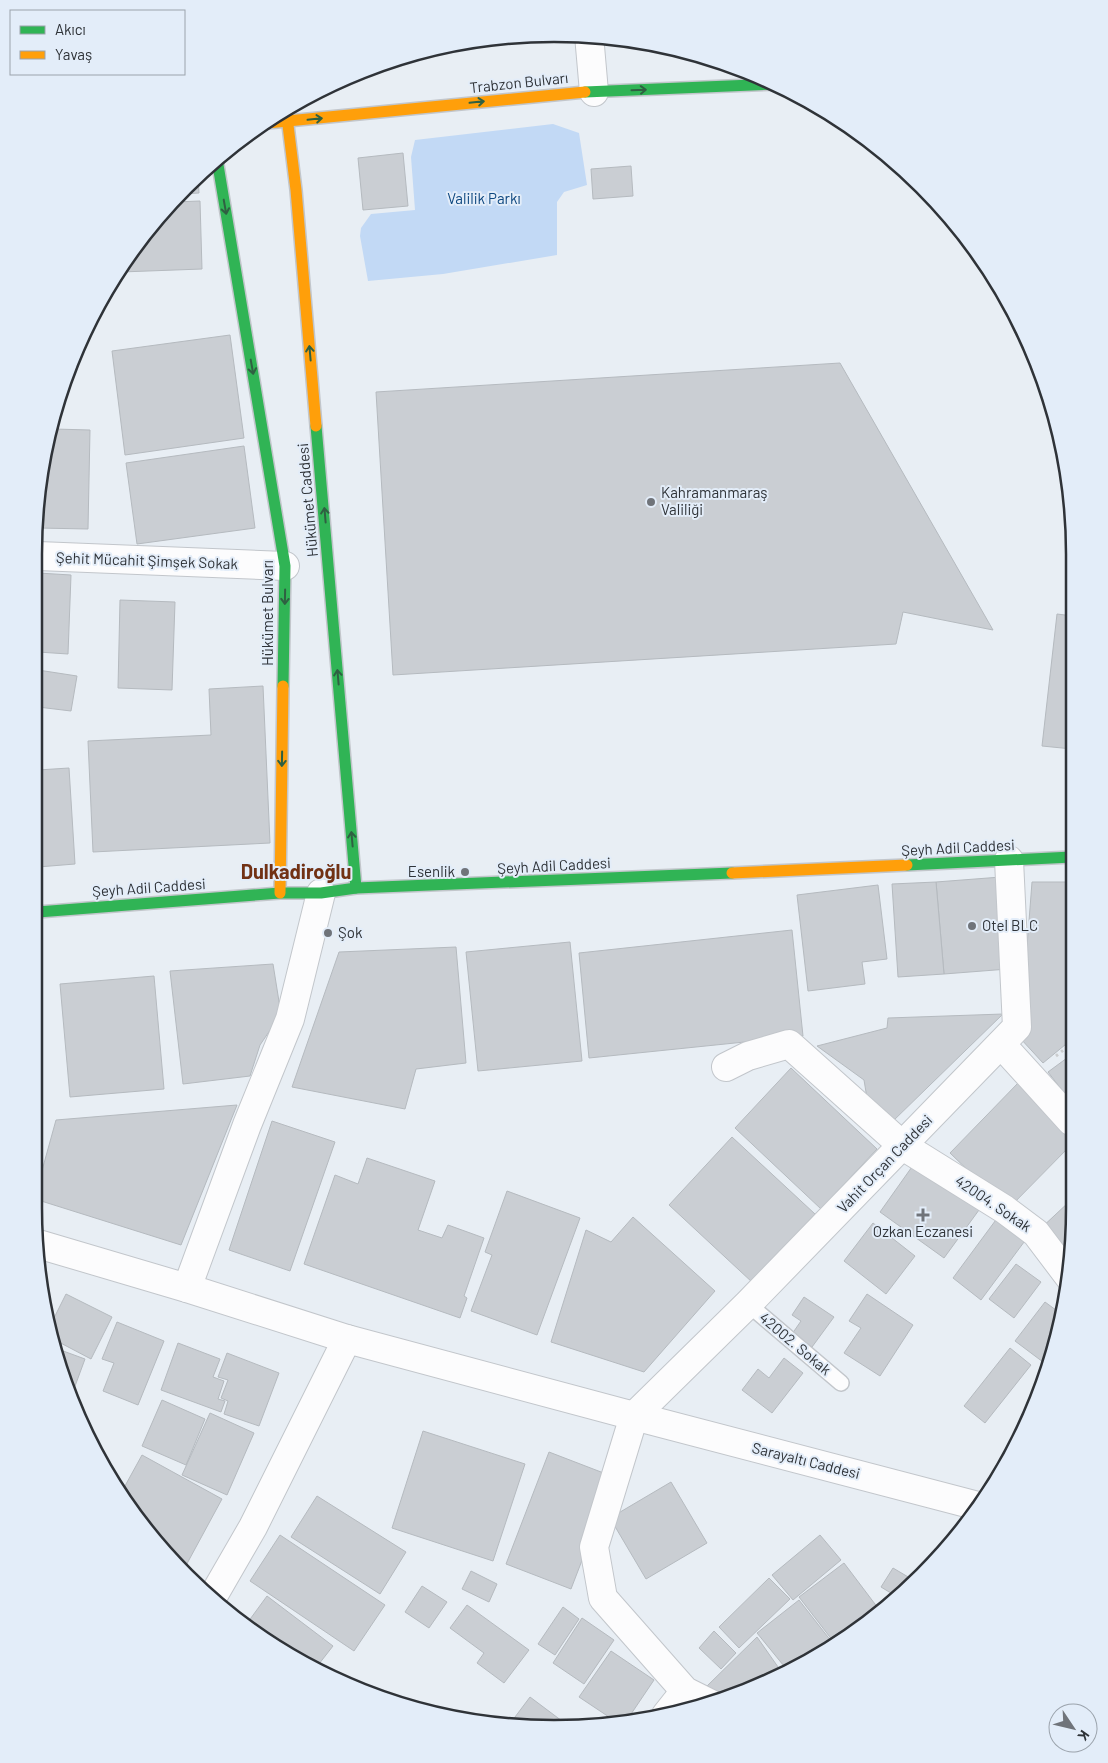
<svg xmlns="http://www.w3.org/2000/svg" width="1108" height="1763" font-family="Barlow,sans-serif">
	<style>
		.green { fill: #c2d9f5 }
		.building { fill: #caced3; stroke: #b5babf }
		.lines { fill: none; stroke-linecap: round; stroke-linejoin: round }
		.lane-casing { stroke: #c2c6cb; stroke-width: 18 }
		.street-casing { stroke: #c2c6cb; stroke-width: 30 }
		.fast-casing { stroke: #c2c6cb; stroke-width: 14 }
		.slow-casing { stroke: #c2c6cb; stroke-width: 14 }
		.path { stroke: #cbcdcf; stroke-width: 3; stroke-dasharray: 2.5 4; stroke-linecap: butt }
		.lane { stroke: #fcfcfd; stroke-width: 15 }
		.street { stroke: #fcfcfd; stroke-width: 28 }
		.fast { stroke: #30b455; stroke-width: 11 }
		.slow { stroke: #ff9f0a; stroke-width: 11 }
		.oneway { stroke: #2f6042 }
		.poi-dot { fill: #70747a; stroke: #e3edf9; stroke-width: 2 }
		.labels { text-anchor: middle; stroke-width: 4; stroke-linejoin: round; paint-order: stroke }
		.street-label { font-size: 15px; fill: #2f3338; stroke: #e3edf9 }
		.park-label { font-size: 15px; fill: #0d477f; stroke: #e3edf9 }
		.poi-label { font-size: 15px; fill: #2f3338; stroke: #e3edf9; text-anchor: start }
		.district-label { font-size: 20px; font-weight: bold; fill: #713114; stroke: #e3edf9 }
		.rim { fill: none; stroke: #2f3338; stroke-width: 2.5 }
	</style>
	<rect width="100%" height="100%" fill="#e8eef4"/>
	<path class="green" d="M553 124 579 133 587 185 564 192 557 202V255L443 274 368 281 360 236 361 228 371 214 415 210 411 157 415 140Z"/>
	<g class="building">
		<path d="M403 153 408 206 363 210 358 158Z"/>
		<path d="M631 166 633 196 593 199 591 169Z"/>
		<path d="M198 177 199 193 182 194Z"/>
		<path d="M200 201 202 269 121 272 141 237 174 202Z"/>
		<path d="M230 335 244 438 125 455 112 351Z"/>
		<path d="M840 363 993 630 903 612 896 644 393 675 376 392Z"/>
		<path d="M54 429 90 430 88 529 38 528V486Z"/>
		<path d="M244 446 255 528 137 544 126 463Z"/>
		<path d="M38 573 71 575 68 654 38 652Z"/>
		<path d="M120 600 175 602 172 690 118 688Z"/>
		<path d="M1057 614 1073 616 1072 749 1042 746Z"/>
		<path d="M38 670 77 676 71 711 38 707Z"/>
		<path d="M263 686 270 843 93 852 88 741 211 735 209 689Z"/>
		<path d="M69 768 75 864 38 867V770Z"/>
		<path d="M1001 877 1008 969 944 974 936 882Z"/>
		<path d="M936 882 944 974 898 977 892 884Z"/>
		<path d="M1032 882H1072L1071 1040 1043 1063 1020 1038Z"/>
		<path d="M878 885 887 959 862 962 865 984 808 991 797 895Z"/>
		<path d="M792 930 803 1036 589 1058 579 953Z"/>
		<path d="M570 942 582 1061 478 1071 466 952Z"/>
		<path d="M456 947 466 1063 416 1069 405 1109 292 1087 339 952Z"/>
		<path d="M273 964 281 1014 260 1045 250 1076 183 1084 170 971Z"/>
		<path d="M154 976 164 1089 70 1097 60 984Z"/>
		<path d="M1003 1014 892 1122 868 1104 864 1080 817 1046 887 1028 888 1018Z"/>
		<path d="M1071 1055V1102L1048 1072Z"/>
		<path d="M38 1059 41 1090H38Z"/>
		<path d="M791 1068 877 1149 821 1209 735 1128Z"/>
		<path d="M1020 1081 1070 1131V1146L1008 1209 950 1153Z"/>
		<path d="M237 1105 181 1245 38 1200V1185L56 1120Z"/>
		<path d="M272 1121 335 1142 290 1271 229 1250Z"/>
		<path d="M732 1137 815 1214 753 1283 669 1205Z"/>
		<path d="M367 1158 435 1181 418 1230 442 1238 448 1225 484 1238 464 1296 467 1298 460 1318 304 1264 335 1175 358 1184Z"/>
		<path d="M914 1164 979 1210 944 1258 880 1212Z"/>
		<path d="M507 1191 580 1218 537 1335 471 1311 492 1255 485 1252Z"/>
		<path d="M1070 1201V1262L1039 1230Z"/>
		<path d="M1001 1213 1030 1234 981 1300 953 1278Z"/>
		<path d="M633 1217 715 1291 644 1372 551 1342 586 1230 611 1242Z"/>
		<path d="M873 1223 915 1256 886 1294 844 1261Z"/>
		<path d="M1016 1264 1041 1282 1014 1318 989 1299Z"/>
		<path d="M66 1294 112 1317 91 1359 53 1339 50 1326Z"/>
		<path d="M867 1294 913 1325 880 1376 844 1353 861 1328 849 1321Z"/>
		<path d="M804 1297 834 1317 812 1347 792 1334 801 1321 792 1315Z"/>
		<path d="M1045 1302 1060 1313 1049 1354 1043 1362 1015 1341Z"/>
		<path d="M117 1322 164 1341 138 1405 103 1391 114 1363 102 1359Z"/>
		<path d="M178 1343 220 1359 213 1377 224 1381 218 1399 225 1401 221 1412 161 1390Z"/>
		<path d="M55 1348 85 1359 71 1397 61 1376Z"/>
		<path d="M1010 1348 1031 1365 985 1423 964 1406Z"/>
		<path d="M227 1353 279 1373 259 1426 224 1414 228 1401 221 1398 228 1380 218 1377Z"/>
		<path d="M784 1358 803 1373 772 1413 742 1390 758 1369 769 1378Z"/>
		<path d="M162 1400 205 1419 186 1465 142 1446Z"/>
		<path d="M210 1413 254 1433 227 1495 182 1475Z"/>
		<path d="M423 1431 525 1464 493 1561 392 1528Z"/>
		<path d="M549 1452 614 1477 571 1589 506 1564Z"/>
		<path d="M142 1455 222 1499 183 1571 163 1552 120 1495Z"/>
		<path d="M671 1482 707 1543 646 1579 610 1518Z"/>
		<path d="M317 1496 406 1552 380 1594 291 1537Z"/>
		<path d="M280 1535 385 1605 354 1651 250 1581Z"/>
		<path d="M820 1535 841 1560 793 1600 772 1575Z"/>
		<path d="M844 1563 881 1612 836 1645 799 1597Z"/>
		<path d="M893 1568 915 1581 899 1598 881 1587Z"/>
		<path d="M471 1571 497 1584 489 1602 462 1589Z"/>
		<path d="M769 1578 790 1599 739 1648 719 1627Z"/>
		<path d="M422 1586 447 1602 429 1628 405 1612Z"/>
		<path d="M267 1596 333 1646 315 1669 304 1664 248 1622Z"/>
		<path d="M799 1600 835 1646 788 1671 757 1633Z"/>
		<path d="M467 1605 529 1650 504 1683 477 1663 484 1653 450 1628Z"/>
		<path d="M563 1607 579 1619 555 1655 538 1644Z"/>
		<path d="M582 1618 614 1640 584 1684 553 1663Z"/>
		<path d="M714 1631 736 1653 721 1669 699 1648Z"/>
		<path d="M757 1637 783 1674 753 1690 726 1699 706 1687Z"/>
		<path d="M611 1651 654 1680 627 1720 615 1721 579 1697Z"/>
		<path d="M530 1697 570 1727 554 1729 509 1725Z"/>
	</g>
	<g class="lines">
		<defs>
			<path id="lane" d="M748 1304 841 1383"/>
			<g id="street">
				<path d="M589 35 594 92"/>
				<path d="M38 556 285 566"/>
				<path d="M1001 1044 1071 1121"/>
				<path d="M726 1067 748 1056 789 1044 903 1146 1004 1209 1036 1233 1070 1278"/>
				<path d="M38 1244 187 1288 347 1339 634 1416 978 1506"/>
				<path d="M187 1288 247 1125 290 1019 321 893"/>
				<path d="M212 1598 253 1527 347 1339"/>
				<path d="M711 1704 685 1691 603 1598 594 1547 634 1416 748 1304 1017 1027 1009 860"/>
				<path d="M666 1715 685 1691"/>
			</g>
			<g id="fast">
				<path d="M585 92 776 84"/>
				<path d="M217 159 285 566 283 686"/>
				<path d="M316 426 356 888"/>
				<path d="M907 865 1072 857"/>
				<path d="M38 912 280 893H321L356 888 732 873"/>
			</g>
			<g id="slow">
				<path d="M286 109 296 190 316 426"/>
				<path d="M267 123 585 92"/>
				<path d="M732 873 907 865"/>
				<path d="M280 893 283 686"/>
			</g>
		</defs>
		<use href="#lane" class="lane-casing"/>
		<use href="#street" class="street-casing"/>
		<use href="#fast" class="fast-casing"/>
		<use href="#slow" class="slow-casing"/>
		<path class="path" d="M1056 1056 1071 1044"/>
		<use href="#lane" class="lane"/>
		<use href="#street" class="street"/>
		<use href="#fast" class="fast"/>
		<use href="#slow" class="slow"/>
	</g>
	<defs><path id="oneway-shaft" d="M-6 0H5M1.5-3L5.5 0L1.5 3" fill="none" stroke-width="1.6" stroke-linecap="round" stroke-linejoin="round" transform="scale(1.25)"/></defs>
	<g class="oneway">
		<use href="#oneway-shaft" transform="translate(639 90) rotate(-2)"/>
		<use href="#oneway-shaft" transform="translate(477 102) rotate(-6)"/>
		<use href="#oneway-shaft" transform="translate(315 119) rotate(-6)"/>
		<use href="#oneway-shaft" transform="translate(225 207) rotate(80)"/>
		<use href="#oneway-shaft" transform="translate(310 353) rotate(-95)"/>
		<use href="#oneway-shaft" transform="translate(252 367) rotate(80)"/>
		<use href="#oneway-shaft" transform="translate(325 515) rotate(-95)"/>
		<use href="#oneway-shaft" transform="translate(285 597) rotate(91)"/>
		<use href="#oneway-shaft" transform="translate(338 677) rotate(-95)"/>
		<use href="#oneway-shaft" transform="translate(282 759) rotate(91)"/>
		<use href="#oneway-shaft" transform="translate(352 839) rotate(-95)"/>
	</g>
	<g class="poi-dot">
		<circle cx="651" cy="502" r="5"/>
		<circle cx="465" cy="872" r="5"/>
		<circle cx="972" cy="926" r="5"/>
		<circle cx="328" cy="933" r="5"/>
		<path d="M920.5 1207.5h5v5h5v5h-5v5h-5v-5h-5v-5h5z"/>
	</g>
	<g class="labels">
		<g class="street-label">
			<text transform="translate(519 83) rotate(-6)" y="5">Trabzon Bulvarı</text>
			<text transform="translate(308 500) rotate(-95)" y="5">Hükümet Caddesi</text>
			<text transform="translate(147 561) rotate(2)" y="5">Şehit Mücahit Şimşek Sokak</text>
			<text transform="translate(268 613) rotate(-90)" y="5">Hükümet Bulvarı</text>
			<text transform="translate(958 848) rotate(-3)" y="5">Şeyh Adil Caddesi</text>
			<text transform="translate(554 866) rotate(-3)" y="5">Şeyh Adil Caddesi</text>
			<text transform="translate(149 888) rotate(-4)" y="5">Şeyh Adil Caddesi</text>
			<text transform="translate(885 1164) rotate(-46)" y="5">Vahit Orçan Caddesi</text>
			<text transform="translate(993 1204) rotate(34)" y="5">42004. Sokak</text>
			<text transform="translate(795 1344) rotate(40)" y="5">42002. Sokak</text>
			<text transform="translate(806 1461) rotate(14)" y="5">Sarayaltı Caddesi</text>
		</g>
		<g class="park-label">
			<text x="484" y="204">Valilik Parkı</text>
		</g>
		<g class="poi-label">
			<text x="661" y="498">Kahramanmaraş<tspan x="661" dy="17">Valiliği</tspan></text>
			<text x="455" y="877" text-anchor="end">Esenlik</text>
			<text x="982" y="931">Otel BLC</text>
			<text x="338" y="938">Şok</text>
			<text x="923" y="1237" text-anchor="middle">Ozkan Eczanesi</text>
		</g>
		<g class="district-label">
			<text x="296" y="879">Dulkadiroğlu</text>
		</g>
	</g>
	<path d="M0 0H1108V1763H0ZM554 42H554A512 512 0 0 1 1066 554V1208A512 512 0 0 1 554 1720H554A512 512 0 0 1 42 1208V554A512 512 0 0 1 554 42Z" fill="#e3edf9" fill-rule="evenodd"/>
	<path class="rim" d="M554 42H554A512 512 0 0 1 1066 554V1208A512 512 0 0 1 554 1720H554A512 512 0 0 1 42 1208V554A512 512 0 0 1 554 42Z"/>
	<rect x="10" y="10" width="175" height="65" fill="#e3edf9" stroke="#9ba3ac"/>
	<rect x="20" y="26" width="25" height="8" fill="#30b455" stroke="#9ba3ac"/>
	<text x="55" y="35" font-size="15" fill="#2f3338">Akıcı</text>
	<rect x="20" y="51" width="25" height="8" fill="#ff9f0a" stroke="#9ba3ac"/>
	<text x="55" y="60" font-size="15" fill="#2f3338">Yavaş</text>
	<g transform="translate(1073 1728) rotate(125)"><circle r="24" fill="#e3edf9" stroke="#9ba3ac"/>
	<path d="M0-4L9 19L0 12L-9 19Z" fill="#70747a"/>
	<text y="-8" font-size="14" font-weight="bold" text-anchor="middle" fill="#2f3338">K</text>
	</g>
</svg>
